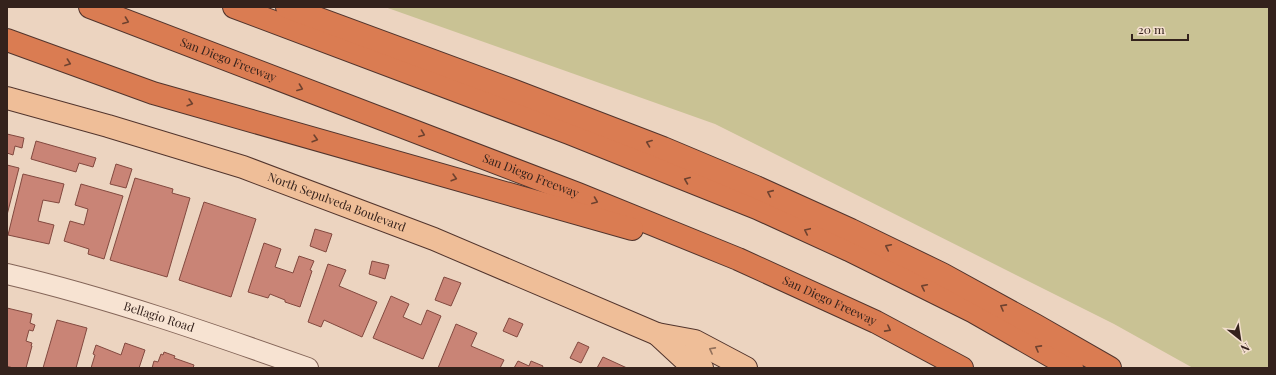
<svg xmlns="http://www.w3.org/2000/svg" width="1276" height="375" font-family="'Playfair Display',serif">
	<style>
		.green { fill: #c9c294 }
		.building { fill: #c98476; stroke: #82493f }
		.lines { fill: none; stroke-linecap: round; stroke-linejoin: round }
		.minor-casing { stroke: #846558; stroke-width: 22 }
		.major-casing { stroke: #52352d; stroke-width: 24 }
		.highway-casing { stroke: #52352d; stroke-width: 24 }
		.minor { stroke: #f7e3d2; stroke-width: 20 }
		.major { stroke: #efbe98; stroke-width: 22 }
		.highway { stroke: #da7c52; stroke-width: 22 }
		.oneway { stroke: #6e422f }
		.oneway2 { stroke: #92705a }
		.labels { text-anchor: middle; stroke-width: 4; stroke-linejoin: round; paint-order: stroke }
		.street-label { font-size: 12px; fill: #34221c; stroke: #f4e0cf }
	</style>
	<rect width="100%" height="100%" fill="#ecd4c0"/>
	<path class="green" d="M385 7H1269V368H1193L1114 324 715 124Z"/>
	<g class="building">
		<path d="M7 134 24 138 22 148 15 146 13 155 7 153Z"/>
		<path d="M36 141 96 158 93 167 79 163 76 172 31 159Z"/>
		<path d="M116 164 132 169 126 188 110 184Z"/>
		<path d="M7 165 19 168 7 215Z"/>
		<path d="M23 174 64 184 59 203 43 200 38 221 54 225 49 244 8 235Z"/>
		<path d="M135 178 173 189 172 193 190 198 167 277 110 260Z"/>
		<path d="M81 184 123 196 104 259 88 254 89 249 64 241 70 221 84 225 88 209 75 205Z"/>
		<path d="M204 202 256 219 231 297 179 280Z"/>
		<path d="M315 229 332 234 326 252 310 246Z"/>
		<path d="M264 243 281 249 275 267 293 273 299 256 314 261 310 270 312 271 300 307 285 302V300L270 294 268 298 248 292Z"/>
		<path d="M372 261 389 265 385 279 369 274Z"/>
		<path d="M328 264 346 270 339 286 377 302 362 337 324 320 321 327 308 322Z"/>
		<path d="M444 277 461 283 451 306 435 300Z"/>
		<path d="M391 296 409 304 403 317 421 325 427 310 441 316 423 359 373 338Z"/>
		<path d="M7 308 32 314 30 323 35 325 33 331 29 330 26 341 32 343 31 346H32L26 368H13L7 366Z"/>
		<path d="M509 318 523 324 517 337 503 331Z"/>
		<path d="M57 320 87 328 76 368H43Z"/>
		<path d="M456 324 477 333 471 346 504 360 500 368H438Z"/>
		<path d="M578 342 589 347 581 363 570 358Z"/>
		<path d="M125 343 145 350 139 368H91L95 355 93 354 96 345 121 355Z"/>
		<path d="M164 352 175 356 174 358 194 365 193 368H152L154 361 158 362 161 354 163 355Z"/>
		<path d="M603 357 627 368H597Z"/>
		<path d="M518 361 529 366 531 361 543 366 542 368H514Z"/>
	</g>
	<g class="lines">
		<defs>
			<g id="minor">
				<path id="s1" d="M7 274C109 298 209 333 308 368"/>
			</g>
			<g id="major">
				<path id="s2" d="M7 98 108 126 243 167 434 239 657 334 695 341 746 368"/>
				<path d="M657 334 684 359 702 368"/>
			</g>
			<g id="highway">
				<path id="s3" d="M90 7 578 194 738 259 876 322 962 368"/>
				<path d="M234 7 569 133 757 208 849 250 974 312 1072 368"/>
				<path d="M287 7 512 90 663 148 756 187 851 230 942 274 1035 325 1110 368"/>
				<path d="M7 40 153 93 632 229"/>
			</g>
		</defs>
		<use href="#minor" class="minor-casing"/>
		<use href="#major" class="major-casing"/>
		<use href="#highway" class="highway-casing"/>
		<use href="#minor" class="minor"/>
		<use href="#major" class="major"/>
		<use href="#highway" class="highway"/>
	</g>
	<defs><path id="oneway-chevron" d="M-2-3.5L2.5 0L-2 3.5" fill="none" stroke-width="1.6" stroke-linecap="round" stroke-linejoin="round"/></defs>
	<g class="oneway">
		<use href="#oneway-chevron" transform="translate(126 21) rotate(21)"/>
		<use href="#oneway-chevron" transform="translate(68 63) rotate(20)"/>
		<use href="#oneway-chevron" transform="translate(300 88) rotate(21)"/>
		<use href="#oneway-chevron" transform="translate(190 103) rotate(16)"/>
		<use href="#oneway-chevron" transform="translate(422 134) rotate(21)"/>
		<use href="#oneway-chevron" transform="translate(315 139) rotate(16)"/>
		<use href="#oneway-chevron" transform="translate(649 143) rotate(-159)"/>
		<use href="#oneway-chevron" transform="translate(454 178) rotate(16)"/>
		<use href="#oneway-chevron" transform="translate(687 180) rotate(-158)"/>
		<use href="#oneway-chevron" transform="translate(770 193) rotate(-156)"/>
		<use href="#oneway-chevron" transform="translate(595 201) rotate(22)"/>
		<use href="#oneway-chevron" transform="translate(807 231) rotate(-155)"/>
		<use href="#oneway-chevron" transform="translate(888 247) rotate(-154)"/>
		<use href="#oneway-chevron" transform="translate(924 287) rotate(-154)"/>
		<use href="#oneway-chevron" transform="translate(1003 307) rotate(-151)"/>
		<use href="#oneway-chevron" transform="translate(888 329) rotate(28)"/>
		<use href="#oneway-chevron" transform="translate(1038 348) rotate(-151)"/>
	</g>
	<use class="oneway2" href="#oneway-chevron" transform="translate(712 350) rotate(-152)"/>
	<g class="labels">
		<g class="street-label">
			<text dy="4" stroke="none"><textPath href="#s3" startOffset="148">San Diego Freeway</textPath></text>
			<text dy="4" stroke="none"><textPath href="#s3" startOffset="472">San Diego Freeway</textPath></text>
			<text dy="4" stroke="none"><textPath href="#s2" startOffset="346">North Sepulveda Boulevard</textPath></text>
			<text dy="4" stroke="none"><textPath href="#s3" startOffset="796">San Diego Freeway</textPath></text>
			<text dy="4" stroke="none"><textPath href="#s1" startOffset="158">Bellagio Road</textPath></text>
		</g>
	</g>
	<rect width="1276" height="375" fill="none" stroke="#34221c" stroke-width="16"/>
	<g transform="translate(1240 339) rotate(150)" stroke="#f4e0cf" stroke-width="3" paint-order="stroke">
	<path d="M0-3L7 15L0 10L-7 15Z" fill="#34221c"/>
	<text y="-6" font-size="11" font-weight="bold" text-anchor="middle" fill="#34221c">N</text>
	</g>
	<path d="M1132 34v6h56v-6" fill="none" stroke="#34221c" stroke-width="2"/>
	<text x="1138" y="34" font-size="12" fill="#34221c" stroke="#f4e0cf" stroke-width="3" paint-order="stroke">20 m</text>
</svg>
